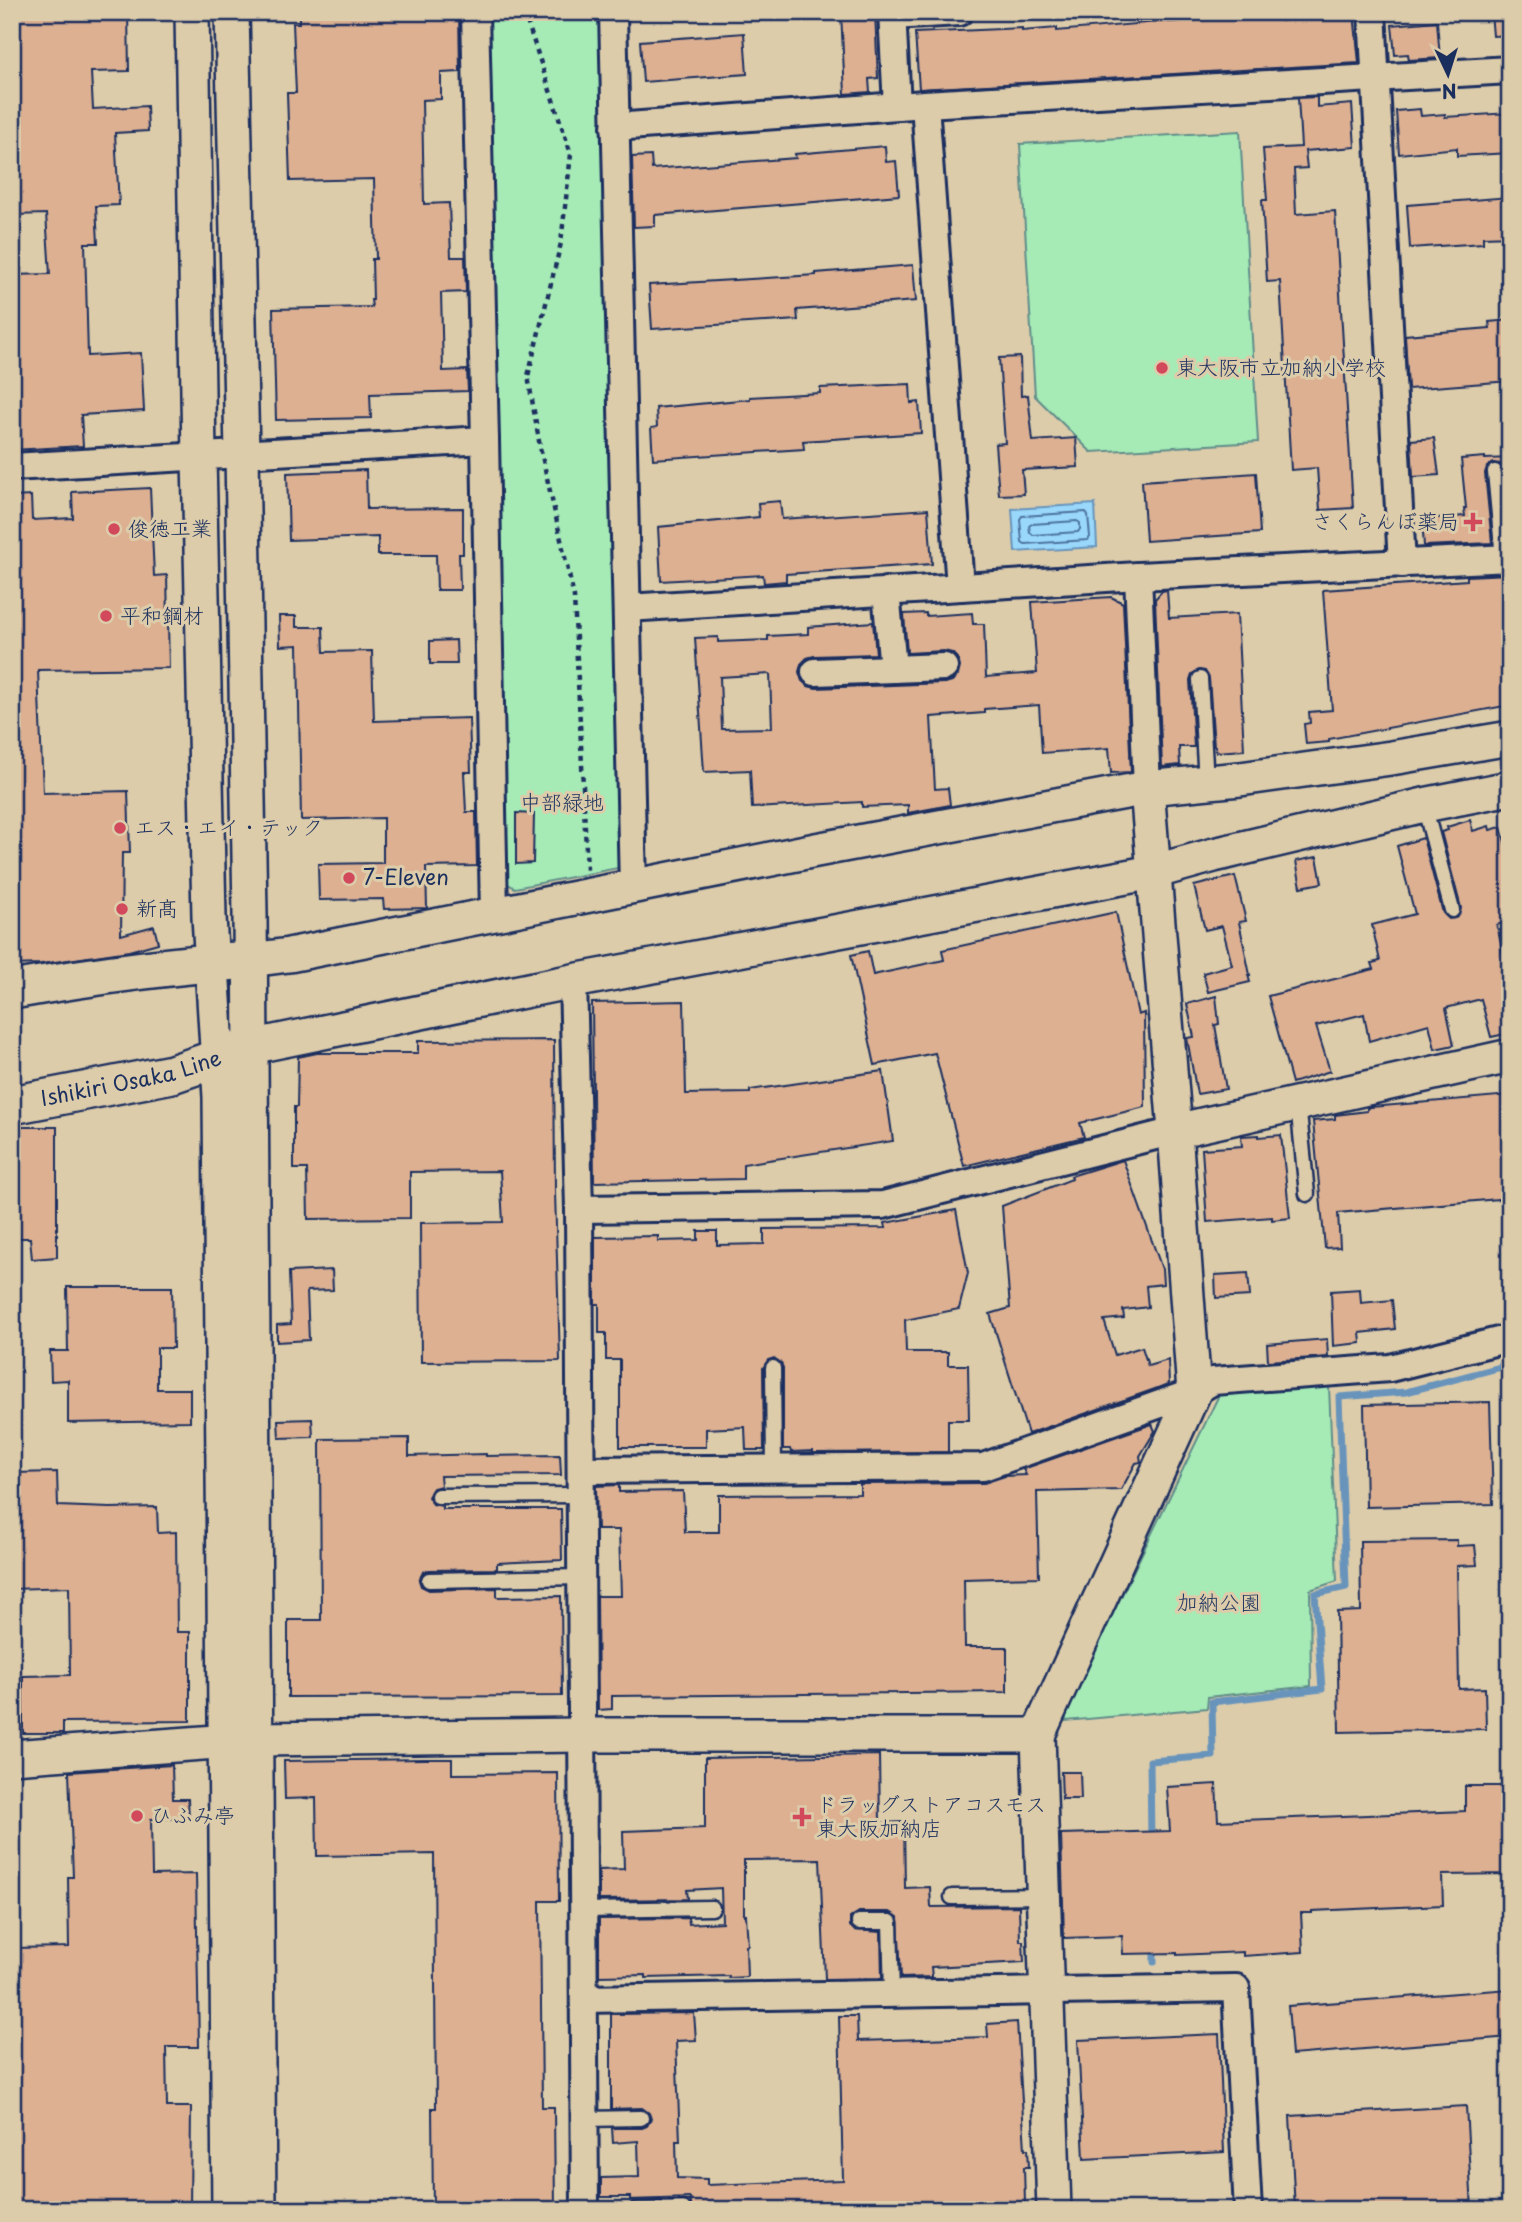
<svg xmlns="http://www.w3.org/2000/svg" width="1522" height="2222" font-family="'Playpen Sans','Klee One',sans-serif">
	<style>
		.green { fill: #a6ebb6; stroke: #608d8a; stroke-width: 2 }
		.water { fill: #99d8fb; stroke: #6794bc; stroke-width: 2 }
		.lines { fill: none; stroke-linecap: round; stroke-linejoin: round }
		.shore { stroke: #4d739d; stroke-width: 2 }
		.stream { stroke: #6794bc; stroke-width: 7 }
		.building { fill: #ddb091; stroke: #1b2f5e; stroke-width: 2; fill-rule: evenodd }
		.service-casing { stroke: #1b2f5e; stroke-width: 19 }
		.minor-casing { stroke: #1b2f5e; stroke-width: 32 }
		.tertiary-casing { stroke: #1b2f5e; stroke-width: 38 }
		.secondary-casing { stroke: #1b2f5e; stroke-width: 42 }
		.path { stroke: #1b2f5e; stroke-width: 4.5; stroke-dasharray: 5 5; stroke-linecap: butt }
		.service { stroke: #dca; stroke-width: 14 }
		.minor { stroke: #dca; stroke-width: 26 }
		.tertiary { stroke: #dca; stroke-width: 33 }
		.secondary { stroke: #dca; stroke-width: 37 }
		.poi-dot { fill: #d1495b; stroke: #dca; stroke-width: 2.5 }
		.labels { text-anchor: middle; stroke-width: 6; stroke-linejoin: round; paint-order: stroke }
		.poi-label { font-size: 21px; fill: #1b2f5e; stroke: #dca; text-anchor: start }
		.park-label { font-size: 21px; fill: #223862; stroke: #dca }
		.street-label { font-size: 21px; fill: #1b2f5e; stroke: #dca }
	</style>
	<rect width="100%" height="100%" fill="#dca"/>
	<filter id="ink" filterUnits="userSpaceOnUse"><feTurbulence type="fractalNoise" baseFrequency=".0143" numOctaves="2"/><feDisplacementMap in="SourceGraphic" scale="14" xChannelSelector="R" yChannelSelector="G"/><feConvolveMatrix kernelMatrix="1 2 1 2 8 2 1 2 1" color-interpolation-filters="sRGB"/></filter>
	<g filter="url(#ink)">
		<g class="green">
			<path d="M485 12H602L623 867 515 888 503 881Z"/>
			<path d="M1240 131 1258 442 1091 452 1035 396 1020 144Z"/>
			<path d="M1329 1386 1337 1581 1310 1590 1311 1686 1208 1697 1207 1708 1066 1721 1065 1712 1219 1395Z"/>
		</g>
		<path class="water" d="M1095 504 1097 547 1015 552 1012 509Z"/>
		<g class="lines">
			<g class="shore">
				<path d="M1086 512 1088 515 1090 537 1088 540 1025 544 1022 542 1020 519 1022 516Z"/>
				<path d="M1077 521 1080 523V529L1078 532 1033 535 1030 532 1029 526 1032 524Z"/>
			</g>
			<g class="stream">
				<path d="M1151 1839 1150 1761 1213 1756 1212 1702 1322 1689 1315 1594 1346 1587 1339 1397 1406 1392 1501 1367 1510 1344"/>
				<path d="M1154 1945V1962"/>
			</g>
		</g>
		<g class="building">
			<path d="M12 12H128L129 71 91 72 93 109 147 106 148 131 115 133 119 205 96 206 98 243H85L88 356 141 353 144 411 81 415 83 446 12 450V275L50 274 46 214 14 215Z"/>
			<path d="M459 12 460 72 441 73V99L422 100 424 204 449 203 451 257H465L466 292 441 293 443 371 467 370 468 391 370 394 371 418 276 420 273 309 372 307 371 300H373L372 259H376L374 179 290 181 287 93H296L293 23H299V13Z"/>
			<path d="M841 12H875L878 78 869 79 870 92 845 94Z"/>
			<path d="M1491 12H1510V35L1493 36Z"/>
			<path d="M1354 13 1359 63 919 89 915 33 1022 28V31L1057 28V31L1169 21V22L1244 17V20L1280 18V21Z"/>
			<path d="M1437 21 1440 58 1409 60 1408 54 1395 55 1392 25Z"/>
			<path d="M744 33 747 74 643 82 640 41Z"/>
			<path d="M1317 97V107L1352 104 1355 147 1305 151 1307 168 1294 169 1296 214 1335 211 1353 508 1320 510 1317 468 1291 470 1280 281 1267 282 1262 200H1267L1263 149 1301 147 1298 98Z"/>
			<path d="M1420 109 1421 116 1445 114V117L1510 113V153L1457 156V148L1399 154 1396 111Z"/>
			<path d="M885 146 886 162 896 161 899 195 655 215V226L634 227 632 157 651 156 652 169 796 158 795 154Z"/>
			<path d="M1510 197V236L1483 237V243L1410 248 1407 205Z"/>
			<path d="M913 265 916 301 797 310 798 320 652 329 649 285 816 275V273Z"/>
			<path d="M1510 320V381L1408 389 1405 335 1490 328 1489 322Z"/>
			<path d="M1020 357 1021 396 1028 395 1033 441 1076 438 1078 467 1022 470 1024 494 999 495 995 444 1005 443 999 358Z"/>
			<path d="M910 384 911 403 919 402 921 433 803 441 804 449 653 459 651 428 657 427 656 408 750 399V397L820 393V388Z"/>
			<path d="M1434 438 1439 475 1413 477 1411 440Z"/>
			<path d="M1485 457V459L1510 458V527L1504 470 1500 464 1493 463 1487 467 1485 473 1492 543 1424 546 1422 519 1465 516 1464 508H1466L1461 459Z"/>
			<path d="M366 470 367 509 463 508V554H459L460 590H437L436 555H378V537L289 540 287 473Z"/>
			<path d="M1256 473 1260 533 1146 541 1142 481Z"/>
			<path d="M150 488 154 576 167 575 169 668 38 670 43 793 128 791 130 853H122L121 935 154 926 158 943 129 951 41 964 12 965V497L31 496 32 520 73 518 72 492Z"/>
			<path d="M780 501 782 519 928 509 932 564 786 574V581L764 583 763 575 661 581 658 527 759 517 758 503Z"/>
			<path d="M1510 574V705L1329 739V742L1306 744 1304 724 1310 723 1309 712 1332 710 1323 590 1467 580V576Z"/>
			<path d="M1167 590 1169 618 1237 614 1244 750 1216 752 1215 746H1214L1209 678 1205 671 1199 670 1192 674 1190 680 1194 747H1179L1180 765 1162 767 1155 599 1162 591Z"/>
			<path d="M1111 597 1123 603 1131 772 1111 773 1109 748 1042 753 1039 705 984 709V713L931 717 935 789 948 788 950 805 908 813V805L862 807V802L752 808 750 770 704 772 695 638 718 637V642L768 640V636L808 634V627L873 622 876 654 814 656 807 658 801 664 799 672 802 681 808 686 816 688 945 683 952 681 958 675 960 667 958 659 952 653 944 651 907 653 904 614 926 613V616L972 613 973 624H984L986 677 1037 673 1032 602ZM770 674 772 728 722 729 720 677Z"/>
			<path d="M279 616H296V627H323L324 652 372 651 374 721 469 718 471 772H464L466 812H476L477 866 426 867 427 908 384 909 383 899 319 900 318 864 383 863V818L301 820 298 645 280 646Z"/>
			<path d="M456 640 457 664H430V641Z"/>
			<path d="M516 813 534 814 533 863 516 864Z"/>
			<path d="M1470 820 1473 831 1489 826 1490 830 1501 827 1510 861V921L1497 925 1510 991V1033L1491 1037 1481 999 1446 1008 1454 1045 1435 1049 1429 1024 1369 1041 1364 1014 1316 1026 1330 1071 1292 1083 1268 996 1374 969 1372 963 1380 961 1372 925 1415 914 1397 846 1423 838 1443 913 1449 919 1458 917 1461 908 1441 832 1448 830 1447 827Z"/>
			<path d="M1317 857 1322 883 1301 887 1296 861Z"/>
			<path d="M1235 876 1246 921 1239 922 1250 975H1248L1250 982 1208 992 1203 973 1232 965 1222 926 1205 930 1194 886Z"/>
			<path d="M1116 912 1138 1015 1144 1013 1145 1107 1080 1123 1084 1137 964 1166 935 1053 875 1065 851 955 868 951 873 975 944 960 942 950Z"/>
			<path d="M1216 996 1219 1024 1215 1025 1226 1089 1197 1094 1187 1038 1194 1037 1187 1004Z"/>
			<path d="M684 1001 686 1094 750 1093V1090L883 1071 893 1141 743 1164V1179L594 1182 592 1003Z"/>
			<path d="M554 1040 555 1192 560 1361 421 1362 420 1223 503 1222 500 1171 410 1172V1218L308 1219 307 1169H294V1107H297L298 1057 317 1053H418V1041Z"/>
			<path d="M1510 1095V1198L1338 1213 1340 1247 1325 1248 1313 1121 1335 1119V1115L1367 1111V1108L1371 1107Z"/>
			<path d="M12 1127H57V1257L32 1259 30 1238H12Z"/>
			<path d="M1259 1135V1137L1281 1135 1290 1218 1272 1220V1217L1207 1222 1202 1149 1242 1146 1241 1136Z"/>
			<path d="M1123 1160 1162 1269 1163 1284 1146 1286 1148 1307 1123 1310 1124 1318 1104 1320 1115 1355 1142 1347 1148 1366 1168 1360 1169 1384 1028 1434 990 1314 1010 1308 1002 1206 1072 1179 1071 1176Z"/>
			<path d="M956 1210 968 1273 959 1309 905 1320 906 1352H948V1365H968L969 1420H948V1452L813 1453V1451L791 1452 790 1449H783V1368L781 1363 774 1358 768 1360 763 1368 764 1450H746L745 1427 706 1429V1447H620V1360H606V1333H599V1304H595V1237L658 1236V1241L698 1240V1231H717V1245L764 1244V1229L886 1228 885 1223Z"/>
			<path d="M332 1270 333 1290 307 1291 309 1340 277 1342V1325L291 1324 289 1272Z"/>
			<path d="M1248 1273 1250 1296 1216 1298 1215 1275Z"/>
			<path d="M67 1287H172L173 1348H157V1389H190V1421L68 1423V1380L51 1381 50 1351H68Z"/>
			<path d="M1360 1289 1361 1303 1392 1300 1395 1329 1360 1333 1361 1343 1333 1346 1331 1291Z"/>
			<path d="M1327 1339 1328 1357 1268 1361 1267 1344Z"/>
			<path d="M1490 1402 1493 1504 1366 1507 1364 1405Z"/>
			<path d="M312 1419 313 1437 279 1438 278 1420Z"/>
			<path d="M1152 1424 1155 1431 1140 1456 1141 1462 1136 1463 1121 1490 1037 1492 1039 1577 964 1579 965 1647H1007V1692L612 1696V1709L598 1710 597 1596H621L619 1530H597L596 1486 619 1485V1492L683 1491 685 1532H719V1495L860 1494V1484L984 1483 1005 1476 1026 1475 1023 1469Z"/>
			<path d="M409 1438V1456L486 1454V1456L560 1455 561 1475 440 1476 441 1486 433 1488 428 1497 433 1504 442 1506V1509H561L562 1560 497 1563V1569L429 1570 423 1572 419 1580 421 1586 429 1590 497 1588V1597L561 1596 562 1696 288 1697V1620H321L320 1439Z"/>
			<path d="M57 1472 58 1506 110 1508 157 1507 158 1533 176 1532 177 1632H190V1721L63 1722V1733H23V1676L70 1675 69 1587 12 1589V1473Z"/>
			<path d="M1457 1540V1546L1475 1545 1477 1565 1457 1566 1459 1689 1485 1688 1486 1729 1339 1732 1337 1612 1361 1611 1360 1541Z"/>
			<path d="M879 1755 880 1823 904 1822 905 1888 930 1887 931 1907 1019 1906 1020 1941H1023L1024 1962 931 1967 932 1977 901 1978 898 1917 890 1912H859L850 1918V1926L854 1930 881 1932 882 1978 825 1979 820 1859 744 1860V1915H746L748 1945 746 1946 747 1977 729 1978V1976L646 1978V1975L599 1976V1919L688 1918 689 1924 722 1922 721 1888 687 1890 688 1899 599 1900V1870L624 1869 623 1831 705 1828V1758Z"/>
			<path d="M425 1759H452V1774L558 1773 559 1901H540L542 2107H554L555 2210H433L432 2108H436L434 1854 317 1856 316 1798 285 1799 284 1761Z"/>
			<path d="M172 1765 173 1799H188L189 1818 151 1819 152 1875 196 1874 199 2047H166L167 2107H191L190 2210H12V1948L69 1947 68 1877H73L69 1772Z"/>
			<path d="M1061 1772H1080L1081 1799H1062Z"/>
			<path d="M1216 1784 1218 1821 1465 1811V1786H1510V1874L1442 1875 1443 1905 1312 1911V1913H1301L1303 1952 1243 1956V1952L1177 1955V1953L1123 1954 1122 1936 1064 1938 1061 1834 1170 1831 1167 1787Z"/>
			<path d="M1510 1989V2037L1292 2055 1288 2006Z"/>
			<path d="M694 2013 696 2040 676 2041 680 2141H676L677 2178 707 2179V2185L843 2180 839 2016H857L858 2041 988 2037 987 2024 1017 2022 1025 2149H1028L1029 2167H1024L1025 2203 883 2210H717L716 2203H707V2210H692L690 2198 630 2200V2197H601V2178L639 2177 638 2141 613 2143 612 2128H642L647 2126 651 2119 649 2113 642 2108 611 2109V2014Z"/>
			<path d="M1219 2034 1224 2152 1084 2159 1078 2040Z"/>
			<path d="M1466 2106 1472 2210H1295L1290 2116Z"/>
		</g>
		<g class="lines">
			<defs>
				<g id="service">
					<path d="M1495 472 1503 558"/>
					<path d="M1200 679 1206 782"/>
					<path d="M1424 805 1452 910"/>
					<path d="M1509 933 1510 935"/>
					<path d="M1298 1103 1307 1194"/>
					<path d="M773 1368 774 1469"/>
					<path d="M438 1496 581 1495"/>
					<path d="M429 1580 582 1577"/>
					<path d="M952 1897 1044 1896"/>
					<path d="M583 1910 712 1908"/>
					<path d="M859 1922H890L892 1994"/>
					<path d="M584 2119 641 2118"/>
					<path d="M636 2210 683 2209"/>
				</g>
				<g id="minor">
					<path d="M613 12 633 887"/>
					<path d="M892 12 897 106"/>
					<path d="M1372 12 1402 564"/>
					<path d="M892 16 959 12"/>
					<path d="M925 104 960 587"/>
					<path d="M615 127 925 104 1510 70"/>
					<path d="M485 440 494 914"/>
					<path d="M12 467 485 440 475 12"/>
					<path d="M1138 576 1147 788"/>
					<path d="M886 591 893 669"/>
					<path d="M627 608 1138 576 1510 558"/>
					<path d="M815 672 944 667"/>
					<path d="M573 981 579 1209 585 2210"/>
					<path d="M579 1209 883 1205 1175 1131"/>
					<path d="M581 1470 983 1467 1194 1392 1213 1381 1390 1368 1510 1338"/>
					<path d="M584 1999 1236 1988 1248 2210"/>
				</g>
				<g id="tertiary">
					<path d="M192 12 199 457 209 917 220 1097 229 2210"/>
					<path d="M232 12 242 453 250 914 259 2210"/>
					<path d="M250 960 289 955 816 850 1147 788 1240 779 1391 758 1510 738"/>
					<path d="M250 1047 573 981 1153 872 1214 855 1424 805 1510 788"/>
					<path d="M1175 1131 1510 1056"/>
					<path d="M1038 1735 1054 2210"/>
					<path d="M12 1757 257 1739 582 1735H1038L1194 1392 1175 1131 1147 788"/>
				</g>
				<g id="secondary">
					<path d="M12 990C91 976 170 965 250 960"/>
					<path id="s1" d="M12 1105 172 1074 250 1047"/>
				</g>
			</defs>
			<use href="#service" class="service-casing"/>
			<use href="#minor" class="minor-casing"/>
			<use href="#tertiary" class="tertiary-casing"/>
			<use href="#secondary" class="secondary-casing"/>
			<path class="path" d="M524 12 571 154 561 243 528 376 540 447 574 597 587 870"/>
			<use href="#service" class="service"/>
			<use href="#minor" class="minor"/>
			<use href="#tertiary" class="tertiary"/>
			<use href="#secondary" class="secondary"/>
		</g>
	</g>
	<g class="poi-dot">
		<circle cx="1162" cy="368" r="7"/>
		<path d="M1469.5 511.5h7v7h7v7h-7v7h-7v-7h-7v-7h7z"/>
		<circle cx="114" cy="529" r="7"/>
		<circle cx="106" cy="616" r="7"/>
		<circle cx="120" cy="828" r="7"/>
		<circle cx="349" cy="878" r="7"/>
		<circle cx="122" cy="909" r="7"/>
		<circle cx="137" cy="1816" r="7"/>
		<path d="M798.5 1806.5h7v7h7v7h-7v7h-7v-7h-7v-7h7z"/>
	</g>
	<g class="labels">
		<g class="poi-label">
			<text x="1176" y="375">東大阪市立加納小学校</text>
			<text x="1459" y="529" text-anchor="end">さくらんぼ薬局</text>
			<text x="128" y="536">俊徳工業</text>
			<text x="120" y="623">平和鋼材</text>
			<text x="134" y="835">エス・エイ・テック</text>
			<text x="363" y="885">7-Eleven</text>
			<text x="136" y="916">新髙</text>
			<text x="816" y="1812">ドラッグストアコスモス<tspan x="816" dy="24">東大阪加納店</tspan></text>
			<text x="151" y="1823">ひふみ亭</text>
		</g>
		<g class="park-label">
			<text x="562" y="810">中部緑地</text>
			<text x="1219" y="1610">加納公園</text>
		</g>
		<g class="street-label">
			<text dy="7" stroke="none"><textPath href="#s1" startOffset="122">Ishikiri Osaka Line</textPath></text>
		</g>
	</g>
	<rect width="1522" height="2222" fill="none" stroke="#dca" stroke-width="42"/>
	<rect x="21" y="21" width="1480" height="2180" fill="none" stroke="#1b2f5e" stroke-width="2.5" filter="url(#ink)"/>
	<g transform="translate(1448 74) rotate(176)" stroke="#ddccaa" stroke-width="5" paint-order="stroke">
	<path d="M0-5L12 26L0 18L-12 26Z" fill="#1b2f5e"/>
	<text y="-10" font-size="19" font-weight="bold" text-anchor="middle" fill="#1b2f5e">N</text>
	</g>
</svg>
